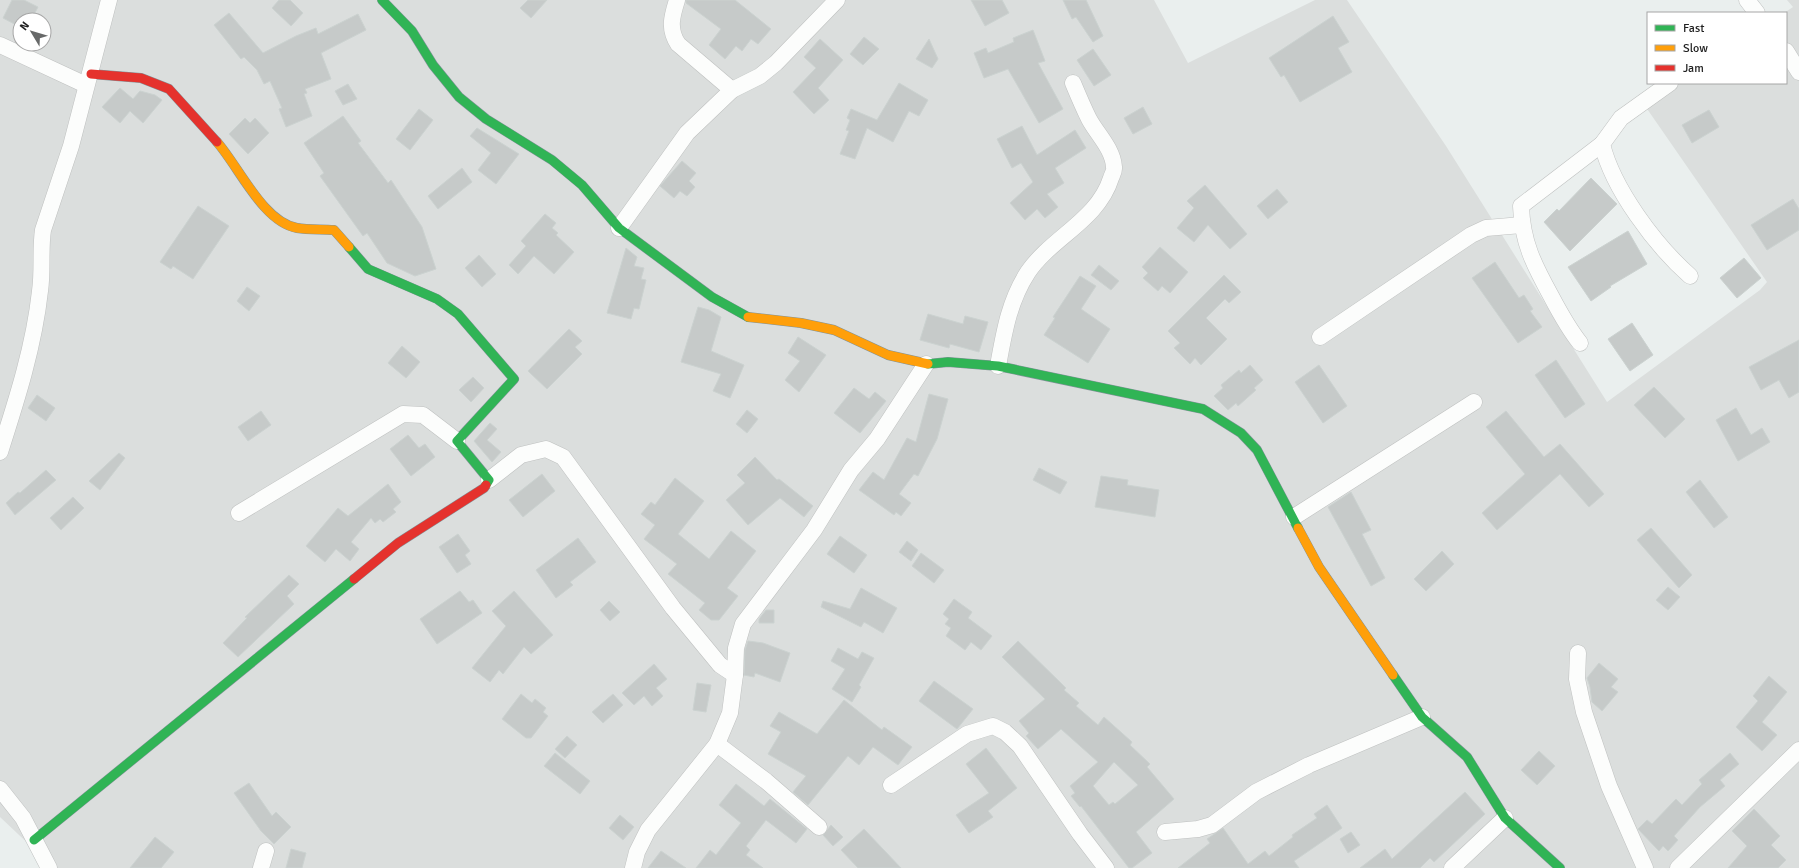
<svg xmlns="http://www.w3.org/2000/svg" width="1799" height="868" font-family="Signika,sans-serif">
	<style>
		.residential { fill: #dbdedd; fill-rule: evenodd }
		.building { fill: #c6cac9; stroke: #cbd2d0; fill-rule: evenodd }
		.lines { fill: none; stroke-linecap: round; stroke-linejoin: round }
		.street-casing { stroke: #bfc1c0; stroke-width: 17 }
		.fast-casing { stroke: #829399; stroke-width: 10 }
		.slow-casing { stroke: #829399; stroke-width: 10 }
		.jam-casing { stroke: #829399; stroke-width: 10 }
		.street { stroke: #fcfdfc; stroke-width: 16 }
		.fast { stroke: #30b455; stroke-width: 9 }
		.slow { stroke: #ff9f0a; stroke-width: 9 }
		.jam { stroke: #e5322d; stroke-width: 9 }
	</style>
	<rect width="100%" height="100%" fill="#eaefee"/>
	<path class="residential" d="M0 0H1154L1188 63 1315 0H1347L1446 146 1607 402 1760 290 1767 282 1643 103 1675 83H1786V13H1784L1793 7 1787 0H1799V868H54L0 817ZM20 20H44V44H20Z"/>
	<g class="building">
		<path d="M12 0H24L38 7 31 20H20V27L3 18Z"/>
		<path d="M279 0H290L303 13 291 26 272 8Z"/>
		<path d="M528 0H547L531 18 520 8Z"/>
		<path d="M686 0H735L771 29 758 44 751 39 742 51 736 46 725 59 709 45 721 29 686 3Z"/>
		<path d="M971 0H1002L1009 13 985 26Z"/>
		<path d="M1063 0H1086L1103 36 1093 42 1076 17 1072 19Z"/>
		<path d="M229 13 263 53 296 36 316 28 318 34 358 14 366 30 321 53 331 79 305 89 307 93 304 94 312 116 286 127 279 109 282 108 270 81 264 84 257 70 244 57 241 59 214 25Z"/>
		<path d="M1333 16 1349 42 1338 48 1352 72 1300 102 1284 75 1281 77 1269 58Z"/>
		<path d="M1033 30 1045 61 1038 63 1063 109 1039 123 1008 69 984 78 974 53 986 48 988 53 1014 42 1013 38Z"/>
		<path d="M864 37 879 49 863 65 850 54Z"/>
		<path d="M820 39 843 60 818 88 829 100 814 114 793 92 816 68 804 57Z"/>
		<path d="M929 39 938 59 932 68 916 59Z"/>
		<path d="M1093 49 1111 75 1094 86 1077 60Z"/>
		<path d="M899 83 928 100 919 116 909 111 893 142 867 128 855 159 840 154 849 131 846 130 850 120 847 118 851 109 877 120Z"/>
		<path d="M348 84 357 99 343 105 335 91Z"/>
		<path d="M120 88 133 99 140 91 155 95 162 100 143 123 130 111 120 123 102 107Z"/>
		<path d="M1143 107 1152 124 1133 134 1124 118Z"/>
		<path d="M419 109 433 120 410 150 396 139Z"/>
		<path d="M1709 110 1719 127 1692 143 1682 125Z"/>
		<path d="M343 116 361 141 358 143 388 183 391 180 422 227 436 269 415 276 387 263 367 233 363 236 320 176 324 173 304 143Z"/>
		<path d="M245 118 250 123 255 118 269 133 248 154 229 134Z"/>
		<path d="M1022 126 1037 155 1075 130 1086 148 1055 168 1064 183 1047 194 1058 207 1045 218 1037 209 1025 220 1010 203 1033 182 1021 163 1012 168 997 139Z"/>
		<path d="M477 128 519 154 496 184 478 170 491 153 470 136Z"/>
		<path d="M682 161 696 173 689 181 695 187 687 196 680 191 674 198 660 186Z"/>
		<path d="M462 168 472 182 438 209 428 196Z"/>
		<path d="M1591 178 1617 204 1570 251 1544 222 1557 209 1559 211Z"/>
		<path d="M1205 185 1247 234 1230 249 1208 225 1194 242 1177 228 1194 208 1187 201Z"/>
		<path d="M1277 189 1288 202 1268 219 1257 206Z"/>
		<path d="M1793 199 1799 209V230L1767 250 1751 225Z"/>
		<path d="M198 206 229 226 193 279 173 266 171 269 160 262Z"/>
		<path d="M545 214 556 223 552 228 558 233 556 235 574 252 554 274 534 256 518 274 509 265 526 246 521 241Z"/>
		<path d="M1628 231 1647 264 1610 286 1611 287 1591 301 1568 267Z"/>
		<path d="M1160 247 1188 272 1170 293 1162 286 1158 291 1143 278 1148 273 1142 267Z"/>
		<path d="M626 248 637 257 634 266 644 268 641 279 646 280 639 309 634 308 631 319 607 313Z"/>
		<path d="M479 255 496 274 482 287 465 268Z"/>
		<path d="M1744 258 1761 278 1737 298 1720 278Z"/>
		<path d="M1495 262 1519 298 1524 295 1533 309 1530 311 1542 327 1518 343 1472 278Z"/>
		<path d="M1099 265 1119 281 1111 290 1091 275Z"/>
		<path d="M1224 275 1241 292 1229 303 1225 299 1206 318 1227 339 1201 365 1195 358 1190 364 1174 348 1180 343 1168 331Z"/>
		<path d="M1080 276 1096 286 1081 309 1110 329 1088 363 1044 335 1055 318 1053 317Z"/>
		<path d="M247 287 260 296 249 311 237 301Z"/>
		<path d="M698 307 709 310 721 317 711 351 744 365 730 398 713 391 721 374 681 362Z"/>
		<path d="M928 314 963 324 965 316 988 322 979 352 950 344 949 348 920 340Z"/>
		<path d="M1632 323 1653 355 1630 371 1608 339Z"/>
		<path d="M569 329 582 341 575 347 582 354 547 389 528 371Z"/>
		<path d="M798 337 826 355 799 392 785 380 800 361 788 353Z"/>
		<path d="M1799 340V392L1789 398 1779 380 1761 390 1749 367Z"/>
		<path d="M402 346 420 362 406 378 388 363Z"/>
		<path d="M1556 360 1585 404 1565 418 1535 375Z"/>
		<path d="M1250 365 1263 380 1254 388 1256 390 1238 406 1236 403 1228 410 1214 396 1223 388 1221 385 1239 370 1241 373Z"/>
		<path d="M1319 365 1347 406 1323 423 1295 382Z"/>
		<path d="M473 377 484 388 471 402 459 390Z"/>
		<path d="M1654 387 1685 419 1665 438 1634 405Z"/>
		<path d="M854 388 869 399 875 392 886 401 860 433 834 413Z"/>
		<path d="M929 394 948 399 937 439 918 476 914 474 899 494 911 503 901 516 896 512 894 515 859 490 873 472 884 480 907 438 916 442Z"/>
		<path d="M37 395 55 408 46 421 28 408Z"/>
		<path d="M1736 408 1751 435 1762 428 1770 442 1738 461 1716 420Z"/>
		<path d="M747 410 758 419 747 433 736 424Z"/>
		<path d="M261 411 271 425 248 441 238 427Z"/>
		<path d="M1506 411 1544 457 1560 444 1604 494 1589 507 1560 474 1497 530 1482 513 1525 474 1486 427Z"/>
		<path d="M490 423 497 429 487 440 501 452 492 462 474 441Z"/>
		<path d="M408 435 419 448 425 444 435 457 411 476 390 449Z"/>
		<path d="M119 453 125 458 100 490 89 481Z"/>
		<path d="M755 457 777 480 779 479 813 506 804 517 780 498 748 525 726 500 745 483 737 475Z"/>
		<path d="M1039 468 1067 482 1060 494 1033 480Z"/>
		<path d="M46 470 56 480 15 515 6 503 18 492 20 493Z"/>
		<path d="M542 474 555 491 523 517 509 500Z"/>
		<path d="M1101 476 1128 480 1127 485 1159 490 1155 517 1095 507Z"/>
		<path d="M675 478 704 501 678 534 709 559 731 531 756 551 727 588 738 596 719 620H711L699 610 705 603 668 574 677 564 644 539 655 525 641 514 651 502 655 505Z"/>
		<path d="M1700 480 1728 517 1714 528 1686 492Z"/>
		<path d="M388 484 401 502 393 509 396 512 383 522 380 519 375 523 371 518 351 542 359 549 350 561 336 549 325 562 306 546 338 508 348 516Z"/>
		<path d="M1351 492 1371 530 1362 534 1385 578 1371 586 1328 507Z"/>
		<path d="M73 497 84 508 61 530 50 518Z"/>
		<path d="M1651 528 1692 575 1679 588 1637 540Z"/>
		<path d="M458 534 470 551 465 555 471 564 457 573 439 547Z"/>
		<path d="M840 536 867 555 854 573 827 554Z"/>
		<path d="M578 538 596 562 570 582 573 585 556 598 536 570Z"/>
		<path d="M907 541 918 550 911 561 899 552Z"/>
		<path d="M1442 551 1454 564 1426 591 1414 579Z"/>
		<path d="M921 553 944 570 934 583 912 566Z"/>
		<path d="M289 575 299 584 287 596 294 604 238 657 223 643 247 618 245 617Z"/>
		<path d="M1668 587 1680 597 1668 610 1656 600Z"/>
		<path d="M861 588 897 608 883 633 864 622 861 627 821 607 823 601 850 609Z"/>
		<path d="M460 591 469 602 473 600 482 613 437 644 420 619Z"/>
		<path d="M514 591 553 635 531 654 524 647 503 674 499 670 490 682 472 668 506 626 492 611Z"/>
		<path d="M954 599 972 612 968 618 992 636 981 650 971 642 965 650 946 636 951 628 945 624 949 619 943 614Z"/>
		<path d="M609 601 620 612 610 621 600 610Z"/>
		<path d="M766 610H774V623H759V619Z"/>
		<path d="M748 641 763 643 790 653 780 682 755 673 754 677 744 675 745 650Z"/>
		<path d="M1018 641 1066 688 1064 690 1079 703 1076 706 1098 725 1104 717 1132 742 1130 745 1150 764 1147 767 1174 799 1136 832 1152 853 1132 868H1129L1081 806 1080 807 1071 796 1075 793 1070 786 1098 762 1061 729 1038 749 1026 736 1029 733 1019 721 1045 699 1002 657ZM1114 762 1138 785 1115 804 1113 802 1109 805 1093 786Z"/>
		<path d="M838 648 858 659 862 652 874 658 859 685 861 687 852 702 832 689 845 669 831 661Z"/>
		<path d="M1599 663 1618 679 1611 687 1618 692 1602 711 1592 702 1590 687 1587 678Z"/>
		<path d="M654 664 667 679 656 688 663 696 652 706 644 696 634 705 622 693Z"/>
		<path d="M1769 676 1787 692 1762 722 1777 735 1762 751 1736 727 1758 701 1753 696Z"/>
		<path d="M934 681 973 709 957 729 919 701Z"/>
		<path d="M697 683 711 685 706 712 693 710Z"/>
		<path d="M521 694 532 703 535 699 546 708 543 712 548 716 531 738H526L502 719Z"/>
		<path d="M613 694 623 705 603 723 592 712Z"/>
		<path d="M844 700 882 730 884 727 912 747 898 765 873 747 859 765 848 756 808 805 793 792 806 776 768 754 781 732 770 726 779 712 817 734Z"/>
		<path d="M567 736 577 745 565 758 555 749Z"/>
		<path d="M986 748 1017 788 988 811 993 817 969 833 956 815 989 793 966 764Z"/>
		<path d="M1539 751 1555 766 1537 785 1521 770Z"/>
		<path d="M555 753 590 781 580 794 544 766Z"/>
		<path d="M1730 753 1739 764 1720 780 1725 786 1700 807 1674 836 1678 840 1668 851 1663 846 1659 851 1638 829 1647 820 1652 824 1676 799 1682 805 1702 784 1699 780Z"/>
		<path d="M249 783 272 816 276 812 291 827 274 844 261 831 234 793Z"/>
		<path d="M736 784 764 806 770 799 807 829 796 843 766 820 746 846 750 850 746 855 763 868H696L710 850 716 855 741 823 719 805Z"/>
		<path d="M1465 792 1485 814 1434 862 1430 858 1420 868H1360L1385 849 1392 859Z"/>
		<path d="M1327 805 1342 828 1294 861 1299 868H1178L1210 843 1207 839 1223 828 1248 864 1265 851 1269 856 1293 837 1292 835 1317 818 1314 814Z"/>
		<path d="M1754 809 1780 836 1771 845 1786 860 1778 868H1728L1747 846 1732 831Z"/>
		<path d="M620 815 634 827 623 840 609 828Z"/>
		<path d="M831 825 843 837 833 846 823 835Z"/>
		<path d="M864 829 901 868H858L841 850Z"/>
		<path d="M1351 832 1360 845 1348 853 1340 839Z"/>
		<path d="M155 837 174 852 161 868H130Z"/>
		<path d="M291 849 306 853 302 868H286Z"/>
		<path d="M661 851 686 868H648Z"/>
	</g>
	<g class="lines">
		<defs>
			<g id="street">
				<path d="M677 0C672 16 668 29 678 44L732 90"/>
				<path d="M1747 0 1757 13"/>
				<path d="M0 45 86 85"/>
				<path d="M1786 51 1799 72"/>
				<path d="M1670 83 1621 118 1602 144C1613 189 1655 245 1690 276"/>
				<path d="M619 228 687 133 732 90 760 76 776 63 837 0"/>
				<path d="M1320 337 1471 235 1486 228 1522 225"/>
				<path d="M1580 343C1568 328 1560 313 1551 296 1534 265 1522 242 1521 206L1602 144"/>
				<path d="M998 366C1004 333 1009 301 1028 272 1052 237 1098 220 1111 178 1112 175 1115 170 1114 167 1113 149 1097 134 1089 119 1083 107 1078 95 1073 83"/>
				<path d="M0 452C17 399 34 346 40 291 43 270 40 250 43 230L71 146 109 0"/>
				<path d="M489 480 521 455 546 449 563 457 673 608 720 665 735 675"/>
				<path d="M239 513 403 414 423 415 457 441"/>
				<path d="M1294 517 1474 402"/>
				<path d="M1578 653 1577 679 1584 712 1609 786 1645 868"/>
				<path d="M717 744 766 781 819 827"/>
				<path d="M891 785 967 734 993 726 1005 732 1020 746 1080 834 1106 868"/>
				<path d="M0 789 23 818 49 868"/>
				<path d="M1165 832 1198 829 1212 825 1256 792 1309 765 1422 717"/>
				<path d="M261 868 266 851"/>
				<path d="M633 868 637 852 648 830 717 744 730 713 735 675 736 648 743 624 814 530 851 470 877 439 926 364"/>
				<path d="M1452 868 1505 818"/>
				<path d="M1678 868 1799 750"/>
			</g>
			<g id="fast">
				<path d="M382 0 412 31 433 65 459 97 486 119 552 160 582 185 619 228 712 297 748 317"/>
				<path d="M349 247 368 269 437 299 458 314 514 379 457 441 489 480 486 485"/>
				<path d="M928 364 948 362 998 366 1203 409 1241 433 1257 450 1298 528"/>
				<path d="M1393 675 1422 717 1467 757 1505 818 1560 868"/>
				<path d="M34 840 354 579"/>
			</g>
			<g id="slow">
				<path d="M217 142C239 167 263 222 297 228 309 230 322 229 334 230L349 247"/>
				<path d="M748 317 801 323 834 330 888 355 928 364"/>
				<path d="M1298 528 1319 567 1393 675"/>
			</g>
			<g id="jam">
				<path d="M91 74 141 78 169 89 217 142"/>
				<path d="M354 579 398 543 484 488 486 485"/>
			</g>
		</defs>
		<use href="#street" class="street-casing"/>
		<use href="#fast" class="fast-casing"/>
		<use href="#slow" class="slow-casing"/>
		<use href="#jam" class="jam-casing"/>
		<use href="#street" class="street"/>
		<use href="#fast" class="fast"/>
		<use href="#slow" class="slow"/>
		<use href="#jam" class="jam"/>
	</g>
	<rect x="1647" y="12" width="140" height="72" fill="#ffffff" stroke="#a6a6a6"/>
	<rect x="1655" y="25" width="20" height="6" fill="#30b455" stroke="#a6a6a6"/>
	<text x="1683" y="32" font-size="12" fill="#212121">Fast</text>
	<rect x="1655" y="45" width="20" height="6" fill="#ff9f0a" stroke="#a6a6a6"/>
	<text x="1683" y="52" font-size="12" fill="#212121">Slow</text>
	<rect x="1655" y="65" width="20" height="6" fill="#e5322d" stroke="#a6a6a6"/>
	<text x="1683" y="72" font-size="12" fill="#212121">Jam</text>
	<g transform="translate(32 32) rotate(308)"><circle r="19" fill="#ffffff" stroke="#a6a6a6"/>
	<path d="M0-3L7 15L0 10L-7 15Z" fill="#676969"/>
	<text y="-6" font-size="11" font-weight="bold" text-anchor="middle" fill="#212121">N</text>
	</g>
</svg>
